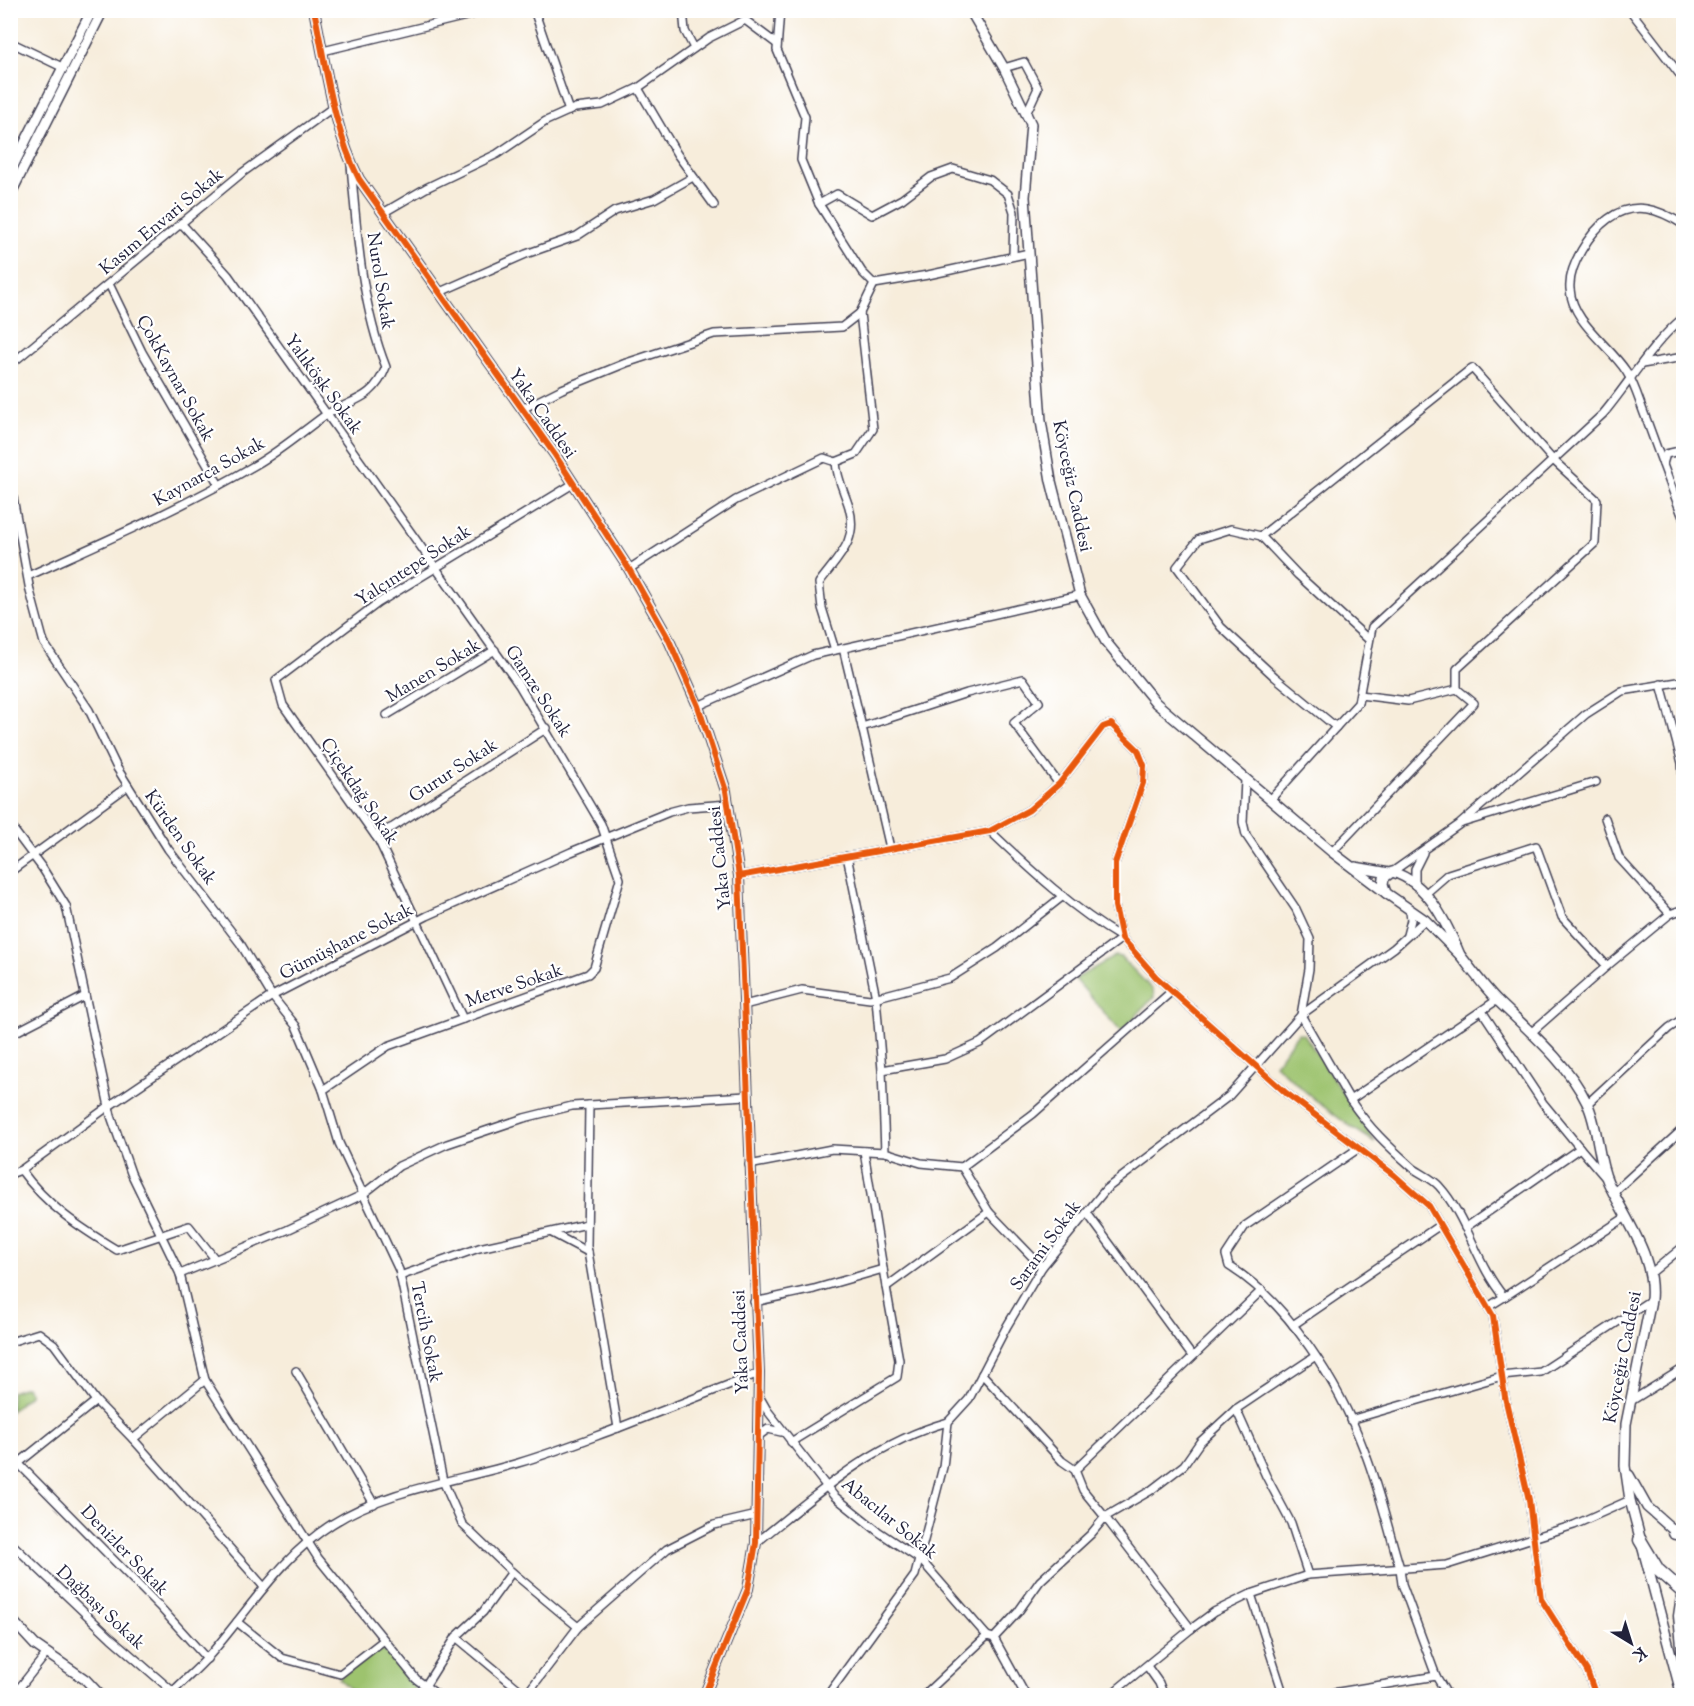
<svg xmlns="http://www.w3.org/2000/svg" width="1694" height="1706" font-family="'Sorts Mill Goudy',serif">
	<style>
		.green { fill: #9dc36e; stroke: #607254; stroke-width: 1.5 }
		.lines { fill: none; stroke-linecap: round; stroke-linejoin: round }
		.street-casing { stroke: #424053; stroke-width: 10 }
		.secondary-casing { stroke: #424053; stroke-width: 12 }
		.highway-casing { stroke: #424053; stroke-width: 15 }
		.street { stroke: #fff; stroke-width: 7 }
		.secondary { stroke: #fff; stroke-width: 9 }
		.highway { stroke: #fff; stroke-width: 12 }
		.cycleway-casing { stroke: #fff; stroke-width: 10 }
		.cycleway { stroke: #e8590c; stroke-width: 6 }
		.labels { text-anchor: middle; stroke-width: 4.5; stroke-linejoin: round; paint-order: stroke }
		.street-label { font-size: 18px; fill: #22223b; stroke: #fff }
	</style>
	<rect width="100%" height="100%" fill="#fff"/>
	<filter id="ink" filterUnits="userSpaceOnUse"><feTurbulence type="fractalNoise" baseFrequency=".0167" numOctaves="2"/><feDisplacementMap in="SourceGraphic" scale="12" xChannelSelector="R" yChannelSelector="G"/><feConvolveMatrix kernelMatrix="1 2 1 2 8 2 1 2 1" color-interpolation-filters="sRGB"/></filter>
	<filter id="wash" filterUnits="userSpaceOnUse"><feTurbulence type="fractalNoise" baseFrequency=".008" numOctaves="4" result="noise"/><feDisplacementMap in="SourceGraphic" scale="24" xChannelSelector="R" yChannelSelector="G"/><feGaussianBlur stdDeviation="1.35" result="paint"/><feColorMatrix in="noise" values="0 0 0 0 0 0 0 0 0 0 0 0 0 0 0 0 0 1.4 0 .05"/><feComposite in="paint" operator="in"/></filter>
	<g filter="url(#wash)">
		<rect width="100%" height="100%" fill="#f7eddb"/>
		<g class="green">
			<path d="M1115 956 1121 957 1153 990 1154 997 1121 1032 1075 979Z"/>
			<path d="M1298 1033 1304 1034 1375 1142C1338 1120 1306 1094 1275 1064Z"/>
			<path d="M26 1387 30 1394 11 1411V1392Z"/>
			<path d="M381 1647 415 1687 411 1695H356L339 1678Z"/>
		</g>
	</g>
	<g filter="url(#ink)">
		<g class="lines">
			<defs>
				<g id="street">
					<path d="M534 10 569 111"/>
					<path d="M683 10 685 31 694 48"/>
					<path d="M780 10 777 50 805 117 801 160 819 204 862 272 874 284 928 275 1029 253"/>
					<path d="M1630 10 1684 80"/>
					<path d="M10 42 64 68"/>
					<path d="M323 51 491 10"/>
					<path d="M1004 68 1024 62 1038 88 1026 114"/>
					<path d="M638 88 677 154 714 205"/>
					<path d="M819 204 837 194 872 215 902 199 931 177 953 169 990 180 1008 194 1014 212 1013 256"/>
					<path d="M383 213 426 188 497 154 546 121 575 108 602 105 638 88 709 38 745 20 777 44"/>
					<path d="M181 223 228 275 519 685 601 824 620 879 594 968 588 974 388 1046 323 1090"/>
					<path d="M1684 225C1659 209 1634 200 1608 219 1590 232 1568 266 1570 289 1572 322 1609 345 1626 371 1636 386 1640 405 1647 421 1659 454 1671 487 1684 520"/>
					<path d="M109 284 142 352 219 485"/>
					<path d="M440 292 526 254 577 236 615 211 654 199 693 177"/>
					<path d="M1642 364 1684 357"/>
					<path d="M10 365 242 173 335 106"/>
					<path d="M522 409 562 389 626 363 714 334 842 327 860 313 874 284"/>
					<path d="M1663 464 1666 454 1684 450"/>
					<path d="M10 481 30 591 44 643 89 710 117 768 168 849 240 943 272 996 296 1026 323 1090 339 1143 399 1270 443 1481 462 1524 512 1572 578 1627 667 1549 714 1525 757 1515"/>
					<path d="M1681 511 1684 498"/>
					<path d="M1261 536 1472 368 1552 459 1597 500 1595 543 1457 669V689"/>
					<path d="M629 569 736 500 824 458 836 462"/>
					<path d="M28 576C105 541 184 507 257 464 281 450 302 432 324 416 351 399 373 401 386 367 361 304 357 233 351 165"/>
					<path d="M843 648 862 727"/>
					<path d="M835 650 822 608 819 583C838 557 859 541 849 507 844 491 837 479 836 462L856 454 873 429 860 313"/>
					<path d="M1661 684 1682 763 1684 794"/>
					<path d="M698 706 813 655 1080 595"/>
					<path d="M387 715 495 650"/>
					<path d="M1336 727 1275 677 1221 627 1177 567 1199 539 1231 529 1261 536 1298 575 1368 639"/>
					<path d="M1245 780 1243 822 1246 835 1296 909 1310 939 1309 969 1301 1015 1350 1100 1497 1000"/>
					<path d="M1270 800 1358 703 1372 627 1603 414C1630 382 1651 344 1684 317"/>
					<path d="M1605 818 1619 858 1670 914"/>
					<path d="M1462 823 1596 782"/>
					<path d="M10 825 43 869 66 906 111 1116 131 1173 180 1274 205 1380 318 1558 416 1679 439 1696"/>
					<path d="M990 831C1031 870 1073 909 1122 938L980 1043 945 1059 882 1070 885 1152 921 1163 962 1167 1033 1114 1172 991"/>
					<path d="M375 835 393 827 547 728"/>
					<path d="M890 848 862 727 967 693 1023 679 1039 702 1014 723 1059 784"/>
					<path d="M1332 852 1474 703 1457 689 1408 701 1360 695"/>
					<path d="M847 856 876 998 882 1070"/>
					<path d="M10 872 128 786"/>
					<path d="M1392 872 1460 824 1586 714 1622 691 1684 681"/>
					<path d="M739 876 990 831 1029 810 1059 784 1103 727 1111 724 1138 750 1144 765 1143 783 1115 863V906L1122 938 1156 977 1286 1093 1394 1175 1429 1206 1493 1316 1505 1397 1529 1500 1541 1599 1587 1671 1596 1696"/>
					<path d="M1415 885V869L1423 853"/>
					<path d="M1425 894 1448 874 1536 846 1562 917 1607 966 1533 1031"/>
					<path d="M1407 935 1411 920 1410 911"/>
					<path d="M1607 966 1670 914 1684 909"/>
					<path d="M744 1005 802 990 870 999 950 978 997 948 1063 896"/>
					<path d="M1482 1011 1543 1103 1580 1148"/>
					<path d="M463 1019 379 841 283 705 276 680 378 603 573 484"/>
					<path d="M10 1035 85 996"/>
					<path d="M1350 1100C1370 1129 1387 1145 1413 1168 1421 1174 1433 1179 1439 1186 1468 1218 1476 1264 1504 1297L1626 1217"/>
					<path d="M1587 1104 1669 1028 1684 1018"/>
					<path d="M589 1105 587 1246 618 1428 759 1373"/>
					<path d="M864 1151 886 1287 989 1212"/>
					<path d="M749 1165 832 1149 885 1152"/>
					<path d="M962 1167 989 1212 1042 1267"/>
					<path d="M21 1170C47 1206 79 1227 117 1250L189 1226 215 1259"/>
					<path d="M10 1174 21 1170 109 1106 272 996 330 966 427 916 571 852 669 812 688 807 729 804"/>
					<path d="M1614 1192 1684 1128"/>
					<path d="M1087 1213 1192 1356"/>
					<path d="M1465 1228 1580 1148 1604 1176"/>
					<path d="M552 1233 588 1252"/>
					<path d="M1651 1273 1684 1246"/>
					<path d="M180 1274 287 1230 362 1195 399 1166 447 1144 524 1118 572 1106 747 1096"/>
					<path d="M400 1276 479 1248 587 1224"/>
					<path d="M754 1302 814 1289 883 1269"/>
					<path d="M1488 1307 1504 1297"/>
					<path d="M1293 1325 1440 1225"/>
					<path d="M10 1342 39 1333 54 1344 96 1401 133 1439 205 1380"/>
					<path d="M296 1371 374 1504"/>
					<path d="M982 1374 1062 1461 1075 1470 1262 1290"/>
					<path d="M759 1396 767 1410 834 1496 879 1532 921 1560 987 1636 994 1638 1026 1696"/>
					<path d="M1631 1401 1684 1368"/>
					<path d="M1350 1420 1502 1376 1541 1372 1651 1300"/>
					<path d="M757 1437 768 1429 781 1432"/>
					<path d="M133 1439 264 1587"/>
					<path d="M791 1442 897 1377 899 1360 886 1287"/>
					<path d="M19 1464 159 1606 207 1659"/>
					<path d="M10 1470 96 1401"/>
					<path d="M10 1542 111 1638 178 1696"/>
					<path d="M756 1543C817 1494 872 1443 948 1422"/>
					<path d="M1308 1575 1291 1523 1266 1476 1236 1409 1314 1357"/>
					<path d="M1251 1594 1284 1696"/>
					<path d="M237 1622 282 1658 340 1674 384 1640"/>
					<path d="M1191 1629 1105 1517 1150 1491 1184 1465 1200 1442 1236 1409"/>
					<path d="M456 1637 483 1612 512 1572"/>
					<path d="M994 1638 1018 1612 1040 1581 1091 1534 1105 1517 1083 1490 1075 1470"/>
					<path d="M1147 1666 1159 1683 1164 1696"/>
					<path d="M1436 1676 1448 1696"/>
					<path d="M526 1695 578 1627"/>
					<path d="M13 1696 47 1653"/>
					<path d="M169 1696C181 1682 196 1671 208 1657 248 1612 280 1557 332 1524 387 1489 457 1481 518 1463 552 1453 585 1440 618 1428"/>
					<path d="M419 1696 456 1637 527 1696"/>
					<path d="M827 1696 915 1575 943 1467 948 1422 969 1399 1007 1326 1042 1267 1106 1189 1229 1096 1301 1015 1394 948 1425 920"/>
					<path d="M923 1696 987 1636"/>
					<path d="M1109 1696 1191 1629 1214 1612 1251 1594 1308 1575 1447 1565 1574 1525 1630 1500"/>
					<path d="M1314 1696 1436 1676 1402 1584 1400 1568C1388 1529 1379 1488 1364 1450 1339 1384 1289 1303 1229 1266L1226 1255 1245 1226 1359 1148"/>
				</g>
				<g id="secondary">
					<path d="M314 10C326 66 333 128 359 179L555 455 629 569 668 638 698 706 726 791 739 876 759 1373 756 1543 748 1589 704 1696"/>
					<path d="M970 10 1004 68 1031 124 1025 197 1041 421 1051 481 1080 595 1106 642 1156 703 1332 852 1386 893"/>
					<path d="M10 172 92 10"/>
					<path d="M10 195 103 10"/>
					<path d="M1355 867 1389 873"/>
					<path d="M1392 872C1428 882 1447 924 1460 955L1425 920 1386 893 1383 884 1384 878Z"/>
					<path d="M1460 955C1472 970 1484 987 1498 1001 1530 1032 1567 1062 1587 1103 1599 1128 1597 1158 1608 1182 1626 1221 1655 1256 1651 1300L1626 1424 1625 1466 1630 1500 1682 1696"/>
					<path d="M1629 1475 1647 1507 1679 1535"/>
					<path d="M10 1618 35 1645 86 1680 101 1696"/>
				</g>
				<g id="highway">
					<path d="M1675 1533H1684"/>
					<path d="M1640 1540 1658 1570 1684 1593"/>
					<path d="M1684 1589 1680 1616 1684 1655"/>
				</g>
			</defs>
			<use href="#street" class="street-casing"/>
			<use href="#secondary" class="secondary-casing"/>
			<use href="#highway" class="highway-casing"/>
			<use href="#street" class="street"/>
			<use href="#secondary" class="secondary"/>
			<use href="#highway" class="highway"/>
			<defs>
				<g id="cycleway">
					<path d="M314 10C326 66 333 128 359 179L555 455 629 569 668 638 698 706 726 791 739 876 759 1373 756 1543 748 1589 704 1696"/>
					<path d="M739 876 990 831 1029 810 1059 784 1103 727 1111 724 1138 750 1144 765 1143 783 1115 863V906L1122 938 1156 977 1286 1093 1394 1175 1429 1206 1493 1316 1505 1397 1529 1500 1541 1599 1587 1671 1596 1696"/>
				</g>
			</defs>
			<use href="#cycleway" class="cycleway-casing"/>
			<use href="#cycleway" class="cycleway"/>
		</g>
	</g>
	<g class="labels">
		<g class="street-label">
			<text transform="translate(161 221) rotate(-40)" y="6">Kasım Envari Sokak</text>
			<text transform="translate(381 281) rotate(81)" y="6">Nurol Sokak</text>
			<text transform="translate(176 378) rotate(61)" y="6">ÇokKaynar Sokak</text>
			<text transform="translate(324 384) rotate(54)" y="6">Yalıköşk Sokak</text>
			<text transform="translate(543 413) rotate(55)" y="6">Yaka Caddesi</text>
			<text transform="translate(209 471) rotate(-29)" y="6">Kaynarca Sokak</text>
			<text transform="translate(1073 486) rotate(78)" y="6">Köyceğiz Caddesi</text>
			<text transform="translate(413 565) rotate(-33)" y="6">Yalçıntepe Sokak</text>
			<text transform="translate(433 670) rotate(-31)" y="6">Manen Sokak</text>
			<text transform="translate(539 691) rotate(57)" y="6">Gamze Sokak</text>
			<text transform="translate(453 770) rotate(-33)" y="6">Gurur Sokak</text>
			<text transform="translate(360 791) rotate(56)" y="6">Çiçekdağ Sokak</text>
			<text transform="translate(181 837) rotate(55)" y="6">Kürden Sokak</text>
			<text transform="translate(719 858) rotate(-96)" y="6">Yaka Caddesi</text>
			<text transform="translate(346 941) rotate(-27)" y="6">Gümüşhane Sokak</text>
			<text transform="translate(514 985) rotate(-19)" y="6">Merve Sokak</text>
			<text transform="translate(1045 1245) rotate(-54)" y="6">Sarami Sokak</text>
			<text transform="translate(427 1332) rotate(79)" y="6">Tercih Sokak</text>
			<text transform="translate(740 1342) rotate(-92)" y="6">Yaka Caddesi</text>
			<text transform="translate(1622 1357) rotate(-79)" y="6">Köyceğiz Caddesi</text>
			<text transform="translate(890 1518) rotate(39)" y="6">Abacılar Sokak</text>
			<text transform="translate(125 1550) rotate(46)" y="6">Denizler Sokak</text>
			<text transform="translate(101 1607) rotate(43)" y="6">Dağbaşı Sokak</text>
		</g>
	</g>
	<rect width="1694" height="1706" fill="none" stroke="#fff" stroke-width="36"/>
	<g transform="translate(1631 1643) rotate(142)" stroke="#ffffff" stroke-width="4.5" paint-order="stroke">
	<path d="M0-4.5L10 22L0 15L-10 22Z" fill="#22223b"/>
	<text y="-9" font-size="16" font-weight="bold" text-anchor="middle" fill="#22223b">K</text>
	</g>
</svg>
